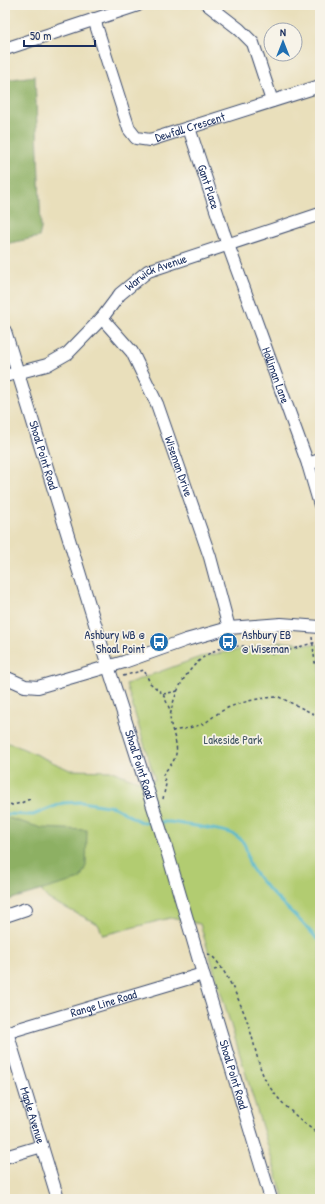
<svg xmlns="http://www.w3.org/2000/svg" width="325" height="1204" font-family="'Patrick Hand',sans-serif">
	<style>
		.green { fill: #b2cc71; stroke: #667e68 }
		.forest { fill: #8db063; stroke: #547060 }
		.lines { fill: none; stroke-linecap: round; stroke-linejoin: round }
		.stream { stroke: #4cb5ca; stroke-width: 3 }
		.minor-casing { stroke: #3a496c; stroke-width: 14 }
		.path { stroke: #3a496c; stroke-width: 1.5; stroke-dasharray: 3 3; stroke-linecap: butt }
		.minor { stroke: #fff; stroke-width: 12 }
		.labels { text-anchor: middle; stroke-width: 3.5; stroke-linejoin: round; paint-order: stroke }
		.street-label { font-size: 12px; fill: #1b2f5e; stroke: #f7f3e8 }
		.poi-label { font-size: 12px; fill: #1b2f5e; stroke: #f7f3e8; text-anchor: end }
		.park-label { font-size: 12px; fill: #415663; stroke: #f7f3e8 }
	</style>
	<rect width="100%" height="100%" fill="#f7f3e8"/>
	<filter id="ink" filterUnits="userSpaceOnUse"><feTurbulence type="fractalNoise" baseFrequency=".025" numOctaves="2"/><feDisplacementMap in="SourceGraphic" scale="8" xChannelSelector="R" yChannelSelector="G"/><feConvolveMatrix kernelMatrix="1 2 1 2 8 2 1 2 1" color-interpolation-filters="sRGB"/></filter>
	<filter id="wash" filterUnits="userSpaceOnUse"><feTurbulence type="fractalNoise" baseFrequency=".012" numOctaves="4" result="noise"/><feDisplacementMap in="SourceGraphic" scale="16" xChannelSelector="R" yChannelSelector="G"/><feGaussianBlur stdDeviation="0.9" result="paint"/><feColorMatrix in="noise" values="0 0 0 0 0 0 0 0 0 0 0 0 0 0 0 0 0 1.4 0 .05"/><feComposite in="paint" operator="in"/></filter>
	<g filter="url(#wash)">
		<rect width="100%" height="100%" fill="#e9dfbb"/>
		<path class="green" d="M282 642 320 645V1199H284L200 924 170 918 103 935 98 924 48 899 5 847V742L15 745 70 770 112 771 138 781 155 780 126 684 200 657Z"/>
		<g class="forest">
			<path d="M35 76 41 229 39 237 5 244V80Z"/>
			<path d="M5 817 42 828 87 830 86 866 80 879 5 901Z"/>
		</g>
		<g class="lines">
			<g class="stream">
				<path d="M5 814 33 815 63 803 81 802 114 807 141 822H155"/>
				<path d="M160 822H170C182 824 228 830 235 835 253 847 243 857 252 869 271 897 297 914 318 940"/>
			</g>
		</g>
	</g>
	<g filter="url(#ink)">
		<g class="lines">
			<defs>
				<g id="minor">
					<path d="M208 5 239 29 253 43 272 101"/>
					<path id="s1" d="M94 19 129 129 136 138 150 140 320 86"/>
					<path d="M5 49 138 5"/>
					<path id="s2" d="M189 128 223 231 308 464 320 505"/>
					<path id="s3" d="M102 318 132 352 157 404 210 557 229 628"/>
					<path id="s4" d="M5 331 108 666 165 844 203 974 271 1199"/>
					<path id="s5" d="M5 376 47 365 68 353 102 318 120 294 148 271 320 214"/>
					<path d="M308 464 320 460"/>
					<path d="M5 677 25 686 38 687 124 662 186 640 229 628 281 624 320 627"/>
					<path d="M5 916 26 909"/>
					<path id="s6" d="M7 1032 58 1199"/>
					<path id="s7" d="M5 1033 203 974"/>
					<path d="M5 1157 42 1146"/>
				</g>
			</defs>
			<use href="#minor" class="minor-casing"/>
			<g class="path">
				<path d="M312 637 315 663 320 666"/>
				<path d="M123 676 144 670 150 683 163 694 171 712"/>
				<path d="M163 694 178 691"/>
				<path d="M317 716 320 706"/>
				<path d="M172 731C182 729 193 728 202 724 208 722 212 717 217 714 232 703 262 697 279 697L320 717"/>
				<path d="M163 799 166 784 163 775C167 768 173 764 175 757 181 743 167 727 171 712 177 679 203 644 240 646 253 646 262 654 275 653 291 652 305 643 320 642"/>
				<path d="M5 801 12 805 21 803 32 798"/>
				<path d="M208 954C221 957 245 1012 249 1027 255 1044 257 1063 265 1079 277 1102 301 1120 320 1136"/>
				<path d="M214 970 221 968"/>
			</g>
			<use href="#minor" class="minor"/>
		</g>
	</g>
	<defs>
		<symbol id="bus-disc" viewBox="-11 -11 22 22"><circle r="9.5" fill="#1f6fb2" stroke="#f7f3e8"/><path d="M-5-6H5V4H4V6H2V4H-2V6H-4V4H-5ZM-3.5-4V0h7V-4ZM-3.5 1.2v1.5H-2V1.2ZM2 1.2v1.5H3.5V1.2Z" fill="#fff"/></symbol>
	</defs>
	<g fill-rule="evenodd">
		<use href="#bus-disc" x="148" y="631" width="22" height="22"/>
		<use href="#bus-disc" x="217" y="631" width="22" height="22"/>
	</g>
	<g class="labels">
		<g class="street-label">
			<text dy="4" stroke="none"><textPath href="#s1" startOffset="183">Dewfall Crescent</textPath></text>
			<text dy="4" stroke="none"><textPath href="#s2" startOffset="62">Gant Place</textPath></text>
			<text dy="4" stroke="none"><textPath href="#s5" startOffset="189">Warwick Avenue</textPath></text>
			<text dy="4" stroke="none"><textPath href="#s2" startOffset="262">Holliman Lane</textPath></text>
			<text dy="4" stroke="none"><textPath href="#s4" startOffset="130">Shoal Point Road</textPath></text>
			<text dy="4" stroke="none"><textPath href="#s3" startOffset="169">Wiseman Drive</textPath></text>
			<text dy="4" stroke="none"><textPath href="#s4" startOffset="454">Shoal Point Road</textPath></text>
			<text dy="4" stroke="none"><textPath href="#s7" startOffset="103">Range Line Road</textPath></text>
			<text dy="4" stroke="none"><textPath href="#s4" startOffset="778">Shoal Point Road</textPath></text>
			<text dy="4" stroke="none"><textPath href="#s6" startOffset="87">Maple Avenue</textPath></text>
		</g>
		<g class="poi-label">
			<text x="145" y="639">Ashbury WB @<tspan x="145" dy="14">Shoal Point</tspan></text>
			<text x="242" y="639" text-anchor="start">Ashbury EB<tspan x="242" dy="14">@ Wiseman</tspan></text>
		</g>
		<g class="park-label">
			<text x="233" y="744">Lakeside Park</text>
		</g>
	</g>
	<rect width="325" height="1204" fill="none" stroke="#f7f3e8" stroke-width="20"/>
	<g transform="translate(283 42)"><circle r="19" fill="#f7f3e8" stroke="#9fa5b1"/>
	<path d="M0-3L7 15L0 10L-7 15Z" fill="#1f6fb2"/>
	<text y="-6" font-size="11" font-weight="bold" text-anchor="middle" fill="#1b2f5e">N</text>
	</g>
	<path d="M24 40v6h71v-6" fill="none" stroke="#1b2f5e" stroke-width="2"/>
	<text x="30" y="40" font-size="12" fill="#1b2f5e" stroke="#f7f3e8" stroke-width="3" paint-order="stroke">50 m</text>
</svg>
